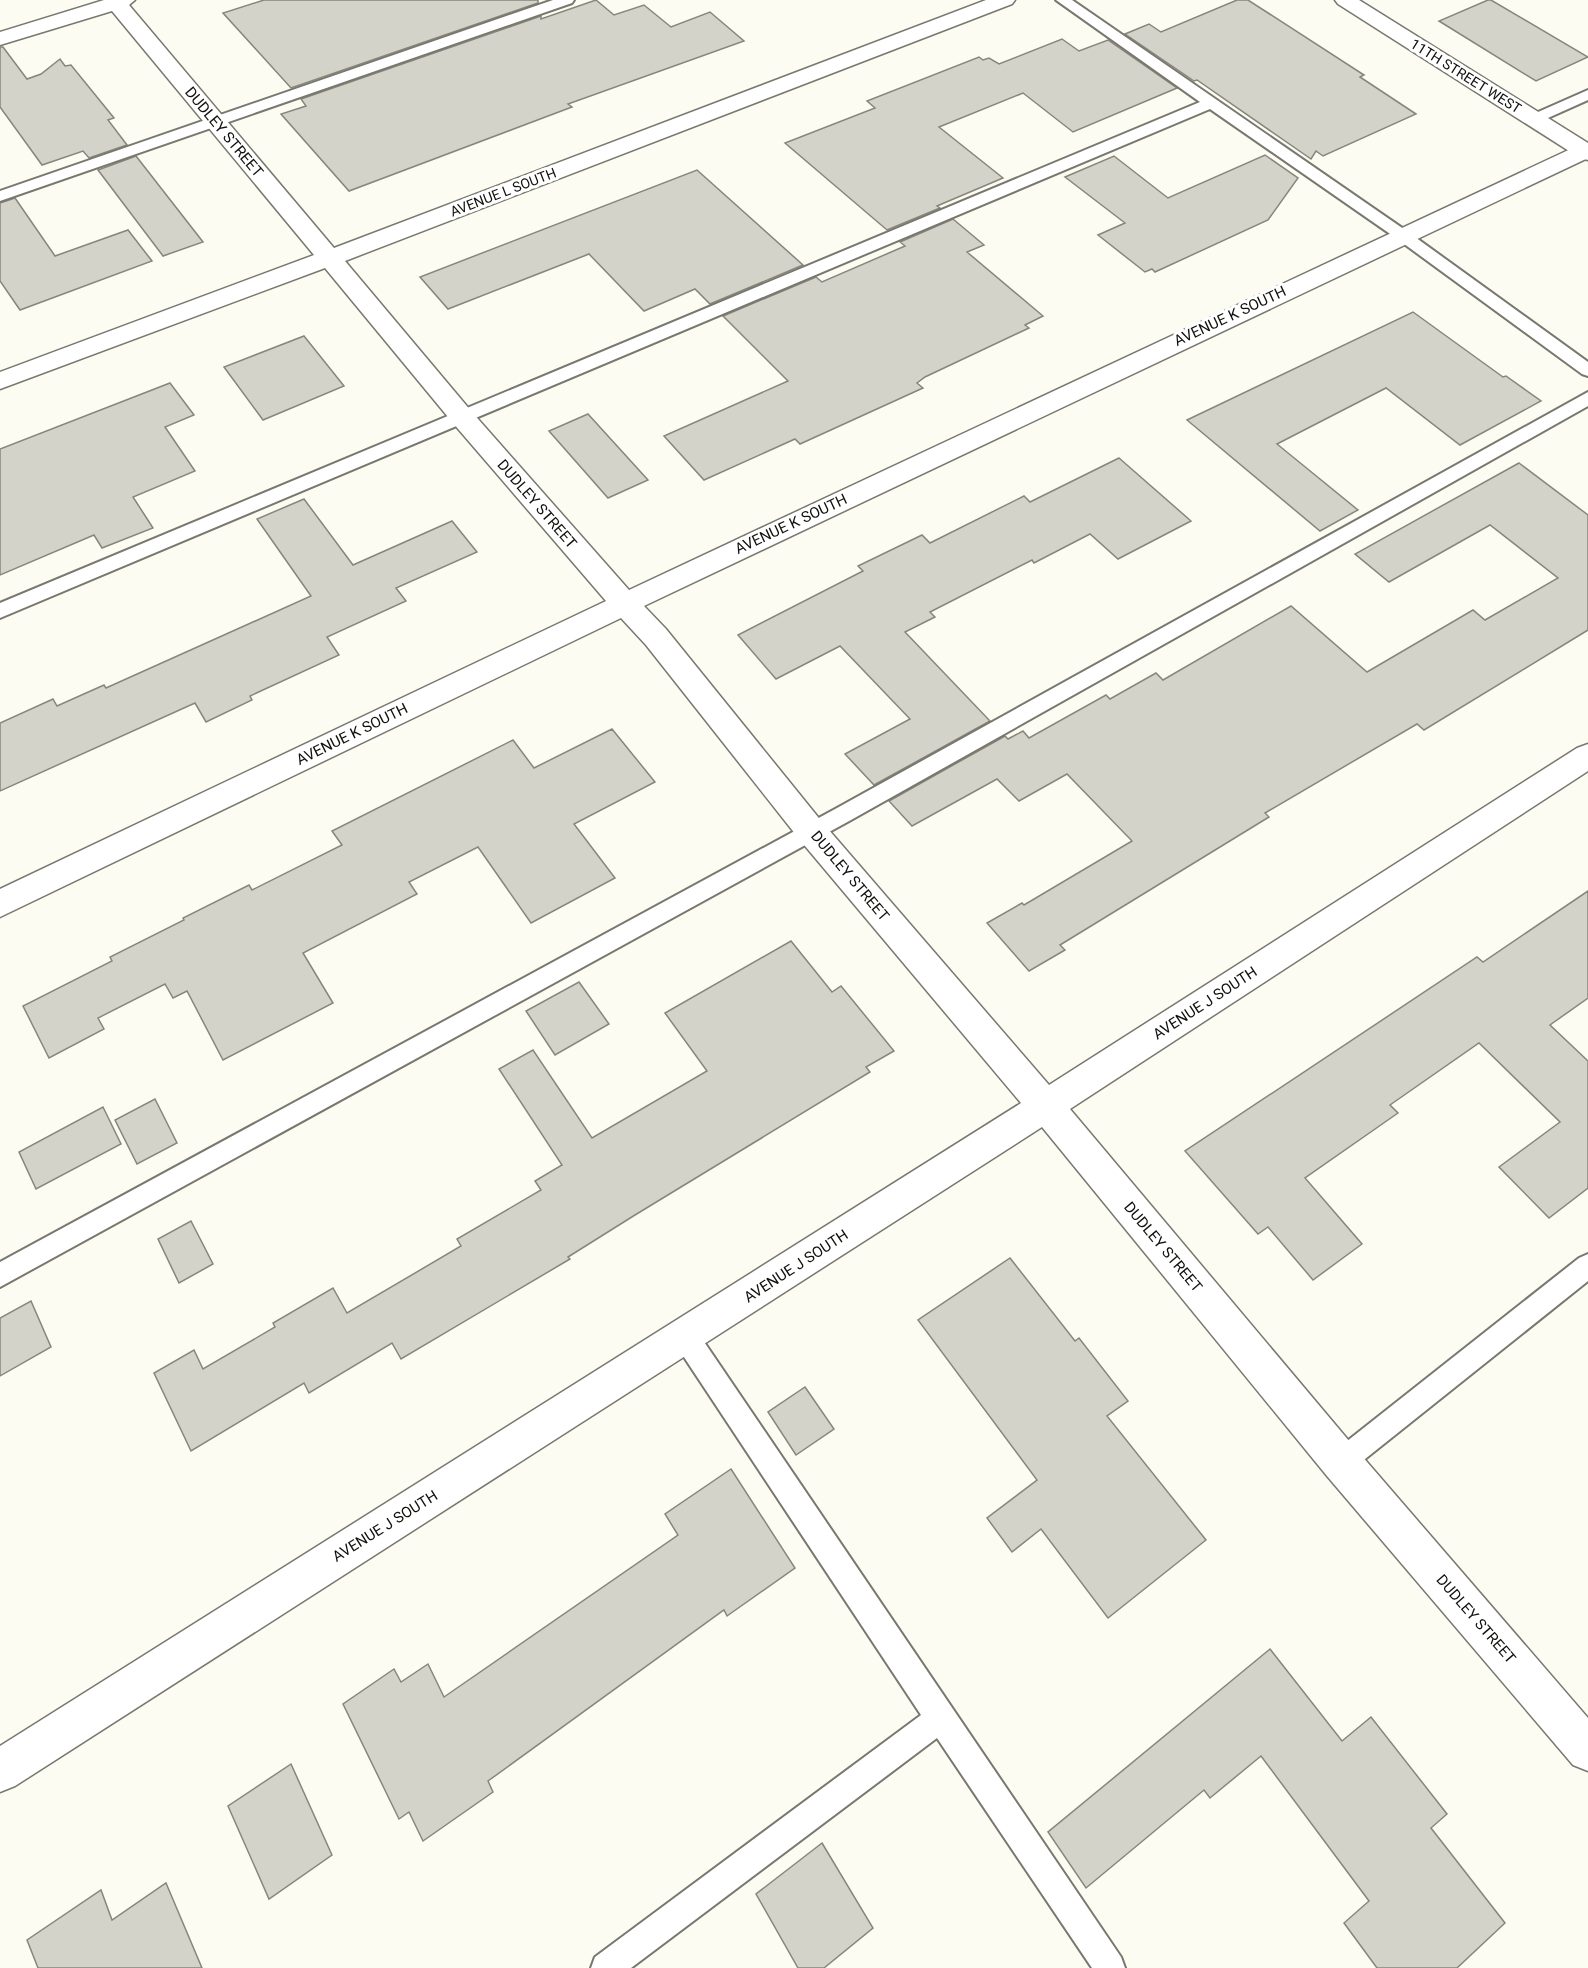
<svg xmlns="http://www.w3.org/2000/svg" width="1588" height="1968" font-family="Roboto,sans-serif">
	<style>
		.building { fill: #d3d3c9; stroke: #86867d; stroke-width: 1.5 }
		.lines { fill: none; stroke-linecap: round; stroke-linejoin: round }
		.service-casing { stroke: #78786f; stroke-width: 4 }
		.minor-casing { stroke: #78786f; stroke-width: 3 }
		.tertiary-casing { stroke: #78786f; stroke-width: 3 }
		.service { fill: #fff; fill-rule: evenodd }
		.minor { fill: #fff; fill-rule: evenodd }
		.tertiary { fill: #fff; fill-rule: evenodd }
		.labels { text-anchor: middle; stroke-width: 6; stroke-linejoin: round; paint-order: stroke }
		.far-street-label { font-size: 14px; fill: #10100d; stroke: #fff }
		.street-label { font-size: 15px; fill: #10100d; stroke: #fff }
	</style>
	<rect width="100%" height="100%" fill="#fcfcf2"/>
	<g class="building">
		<path d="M264 0H538V3L291 88 223 13Z"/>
		<path d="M596 0 614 15 644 5 671 27 710 12 744 41 568 104 572 107 349 191 281 114 306 106 301 99 541 16V19Z"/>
		<path d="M1237 0H1248L1364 75 1360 77 1416 114 1323 156 1316 151 1311 159 1197 80 1194 81 1125 34 1149 24 1161 32Z"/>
		<path d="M1488 0H1491L1588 57 1536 81 1439 21Z"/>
		<path d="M1062 39 1079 51 1108 40 1177 88 1073 132 1023 93 939 127 1003 178 937 206 940 208 887 230 785 143 875 108 867 101 979 57 983 60 989 58 999 64Z"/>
		<path d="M0 47H3L27 79 41 74 60 59 65 66 71 65 114 118 108 120 127 145 89 158 83 151 42 165 0 107Z"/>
		<path d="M1265 155 1298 178 1268 220 1155 272 1152 269 1145 272 1098 235 1125 223 1065 177 1114 156 1168 198Z"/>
		<path d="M136 156 203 242 163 256 98 170Z"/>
		<path d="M697 170 803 265 710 304 695 289 644 311 589 254 448 309 420 277Z"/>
		<path d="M15 198 55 256 128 230 152 261 20 310 0 281V203Z"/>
		<path d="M953 219 984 245 967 252 1043 316 1025 325 1029 328 925 377 917 383 923 388 800 444 795 439 704 480 664 436 788 381 723 316 816 277 822 282 905 246 900 242Z"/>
		<path d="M1413 312 1503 377 1506 376 1541 401 1460 445 1386 388 1277 444 1358 510 1320 531 1187 420Z"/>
		<path d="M304 336 344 386 263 420 224 367Z"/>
		<path d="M170 383 194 415 165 427 195 471 133 497 153 528 102 548 94 535 0 575V449Z"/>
		<path d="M588 414 648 480 608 498 549 431Z"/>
		<path d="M1119 458 1191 521 1118 559 1090 534 1034 563 1032 560 930 612 935 617 905 632 990 721 874 785 845 754 910 719 840 646 776 679 738 635 863 571 858 566 922 535 930 543 1024 496 1030 502Z"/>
		<path d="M1519 463 1588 515V630L1424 730 1417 724 1265 813 1269 817 1060 945 1065 950 1029 971 987 923 1022 903 1024 905 1132 841 1067 774 1019 801 997 779 912 826 889 801 1005 736 1008 739 1023 731 1029 738 1106 695 1110 699 1156 673 1163 680 1291 606 1367 672 1473 610 1485 620 1558 578 1490 525 1389 582 1355 554Z"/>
		<path d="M304 499 353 565 452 521 477 552 396 588 406 601 327 637 339 655 250 696 252 700 206 722 195 703 0 791V723L53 699 57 706 104 685 106 688 311 596 257 519Z"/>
		<path d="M612 729 655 782 574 824 615 878 531 923 478 847 409 882 417 894 303 953 333 1003 223 1060 187 991 173 998 165 984 98 1018 104 1029 49 1058 23 1006 112 961 110 957 184 920 183 918 249 885 252 890 342 845 332 831 513 740 534 768Z"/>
		<path d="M1588 891V998L1550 1025 1588 1061V1188L1549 1218 1499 1167 1560 1122 1479 1043 1390 1105 1398 1113 1305 1178 1362 1244 1313 1280 1268 1227 1258 1234 1185 1151 1477 957 1483 962Z"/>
		<path d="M791 941 832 992 841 986 894 1051 866 1067 870 1072 635 1215 568 1257 570 1259 401 1359 392 1343 309 1393 304 1383 191 1451 154 1373 194 1350 203 1369 275 1327 273 1323 333 1288 347 1313 461 1246 457 1239 541 1190 535 1181 562 1165 499 1069 533 1050 592 1138 707 1071 665 1013Z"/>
		<path d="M579 982 609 1024 555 1055 526 1011Z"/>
		<path d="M155 1099 177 1143 137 1164 115 1120Z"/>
		<path d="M103 1107 121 1144 36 1189 19 1152Z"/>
		<path d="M191 1221 213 1264 179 1283 158 1239Z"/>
		<path d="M1010 1258 1075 1341 1079 1338 1128 1401 1107 1416 1206 1540 1108 1618 1041 1529 1012 1552 987 1518 1037 1480 918 1320Z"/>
		<path d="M31 1301 51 1347 0 1376V1318Z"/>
		<path d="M805 1387 834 1429 796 1455 768 1412Z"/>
		<path d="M731 1469 795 1568 727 1616 724 1610 488 1781 493 1792 423 1841 409 1812 399 1819 343 1704 394 1669 401 1682 428 1664 444 1697 678 1535 665 1514Z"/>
		<path d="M1270 1649 1342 1741 1371 1717 1447 1814 1431 1828 1505 1923 1457 1968H1377L1344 1923 1369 1901 1261 1756 1210 1798 1204 1790 1086 1888 1048 1832Z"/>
		<path d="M291 1764 332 1855 269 1899 228 1806Z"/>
		<path d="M822 1843 873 1928 824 1968H798L756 1894Z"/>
		<path d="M166 1883 202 1968H38L27 1940 101 1890 112 1920Z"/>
	</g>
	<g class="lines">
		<defs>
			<g id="service">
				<path d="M553 0H574L572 3 0 201V191Z"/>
				<path d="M1056 0H1072L1408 232 1588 362V376L1582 374 1396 238 1210 109 0 618V603L1200 102Z"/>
				<path d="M1588 90V100L1539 122H1529L1526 119 1529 116Z"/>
				<path d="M1588 392V406L851 820 0 1287V1262L837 808Z"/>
				<path d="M1588 1254V1281L1350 1471 1341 1475 1332 1471 1328 1462 1332 1453 1579 1258Z"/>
				<path d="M685 1324 694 1327 1121 1957 1125 1968H1092L937 1738 631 1968H591L595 1957 921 1715 676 1345 672 1336 676 1327Z"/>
			</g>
			<path id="minor" d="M104 0H135L129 5 334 248 986 0H1015L1012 4 345 261 471 411 629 590 1577 146 1588 145V158L644 606 666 629 822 822 1049 1085 1577 748 1588 744V771L1070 1109 1355 1448 1588 1718V1771L1573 1765 1327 1476 1042 1127 15 1786 0 1792V1746L1021 1103 800 840 646 645 621 618 0 917V889L606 601 453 423 325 268 0 389V372L314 255 112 11 0 45V32Z"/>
			<path id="tertiary" d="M1335 0H1359L1588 143V160L1580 158 1338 4Z"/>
		</defs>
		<use href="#service" class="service-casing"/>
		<use href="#minor" class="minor-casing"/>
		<use href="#tertiary" class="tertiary-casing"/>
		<use href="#service" class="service"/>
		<use href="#minor" class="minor"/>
		<use href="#tertiary" class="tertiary"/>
	</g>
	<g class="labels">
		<g class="far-street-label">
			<text transform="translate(1466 76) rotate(32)" y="5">11TH STREET WEST</text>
			<text transform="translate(503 192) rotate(-21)" y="5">AVENUE L SOUTH</text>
		</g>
		<g class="street-label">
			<text transform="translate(224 132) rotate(50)" y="5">DUDLEY STREET</text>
			<text transform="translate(1230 316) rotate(-25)" y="5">AVENUE K SOUTH</text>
			<text transform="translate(537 504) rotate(49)" y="5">DUDLEY STREET</text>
			<text transform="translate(791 524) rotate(-25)" y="5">AVENUE K SOUTH</text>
			<text transform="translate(352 734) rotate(-26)" y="5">AVENUE K SOUTH</text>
			<text transform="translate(850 876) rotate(50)" y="5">DUDLEY STREET</text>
			<text transform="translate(1205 1003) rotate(-33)" y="5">AVENUE J SOUTH</text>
			<text transform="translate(1163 1247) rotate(50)" y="5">DUDLEY STREET</text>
			<text transform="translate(796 1266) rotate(-33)" y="5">AVENUE J SOUTH</text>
			<text transform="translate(385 1526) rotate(-32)" y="5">AVENUE J SOUTH</text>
			<text transform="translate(1476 1619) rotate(49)" y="5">DUDLEY STREET</text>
		</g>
	</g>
</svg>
